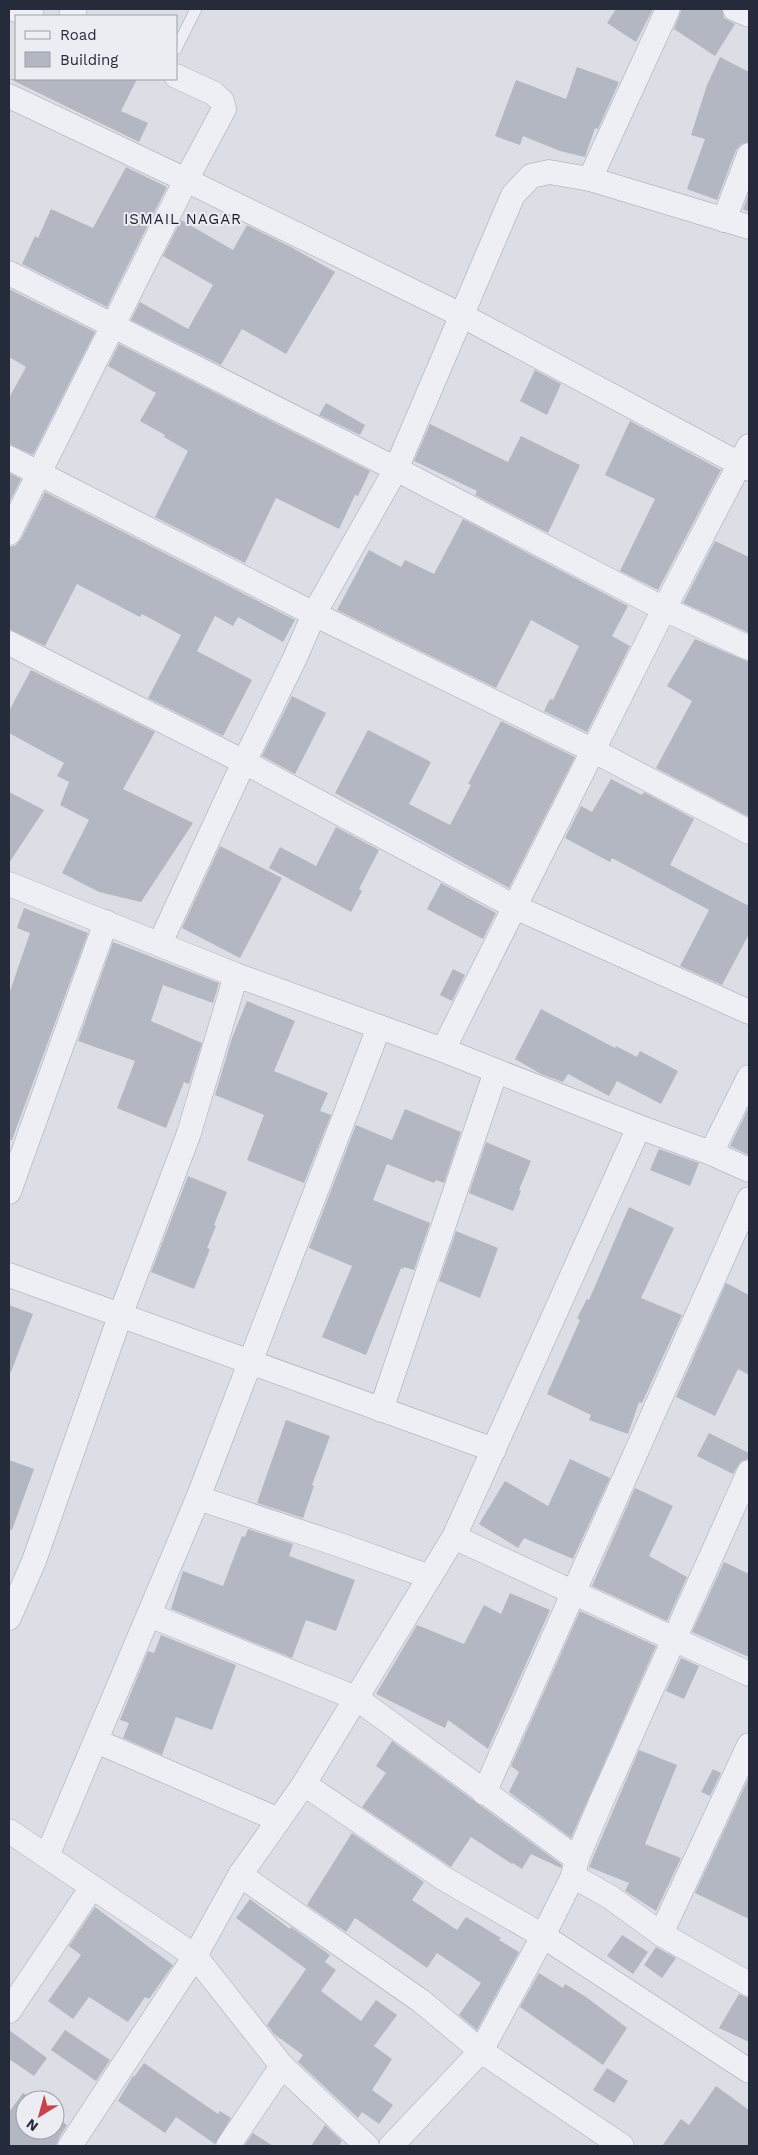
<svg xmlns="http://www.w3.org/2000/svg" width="758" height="2155" font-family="'Work Sans',sans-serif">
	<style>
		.building { fill: #b3b7c2 }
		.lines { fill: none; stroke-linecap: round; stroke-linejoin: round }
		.service-casing { stroke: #a2a5af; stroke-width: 12 }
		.minor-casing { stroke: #a2a5af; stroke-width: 25 }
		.service { stroke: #eeeff4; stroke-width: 11 }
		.minor { stroke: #eeeff4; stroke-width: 24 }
		.labels { text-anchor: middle; stroke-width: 4; stroke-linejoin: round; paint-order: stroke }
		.neighbourhood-label { font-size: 15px; letter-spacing: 1px; fill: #191d2c; stroke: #ebedf3 }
	</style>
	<rect width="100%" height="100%" fill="#dcdee5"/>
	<g class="building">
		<path d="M616 9H653L636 42 607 23Z"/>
		<path d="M682 9H722L724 18 735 24 715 56 674 29Z"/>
		<path d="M720 57 749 72V142L741 144 736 150 717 200 687 189 705 139 691 135 707 85Z"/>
		<path d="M577 67 619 82 598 129 595 128 585 157 560 151 523 136 520 145 495 136 516 80 566 99Z"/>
		<path d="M10 79H137L121 111 148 123 139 142Z"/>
		<path d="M126 167 167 187 107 307 22 264 35 236 38 238 51 209 93 228Z"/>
		<path d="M749 193V212L743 209Z"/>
		<path d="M181 220 233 250 247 225 291 247 335 272 286 354 242 329 221 365 131 320 140 302 188 329 213 285 163 256Z"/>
		<path d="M9 289 95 332 33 455 9 444V398L26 367 9 357Z"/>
		<path d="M119 344 370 471 358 496 355 495 339 529 276 498 245 563 155 517 188 451 164 437 165 435 140 421 156 393 108 366Z"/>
		<path d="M535 370 561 384 547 415 520 401Z"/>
		<path d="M326 403 365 425 360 435 319 415Z"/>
		<path d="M630 421 721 470 658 590 620 571 655 499 605 475Z"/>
		<path d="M430 424 508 462 521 436 580 465 548 533 475 495 477 491 414 461Z"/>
		<path d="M9 473 21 479 9 503Z"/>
		<path d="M45 492 295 620 283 642 238 617 233 626 215 616 197 651 252 680 223 736 148 698 181 635 142 614 140 617 77 584 45 646 9 629V547L16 545 21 539Z"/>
		<path d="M463 519 628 606 612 636 630 646 587 732 544 711 550 699 553 700 579 646 531 620 496 688 337 610 369 550 401 567 405 560 434 574Z"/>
		<path d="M715 541 749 557V633L683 603Z"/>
		<path d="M695 639 749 662V817L656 768 692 701 667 686Z"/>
		<path d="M31 670 155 732 123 789 193 823 141 902 99 892 62 873 89 820 60 805 69 782 57 776 64 763 9 733V711Z"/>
		<path d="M292 696 326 713 295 774 262 756Z"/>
		<path d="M501 721 575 757 509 888 335 793 368 730 431 762 409 804 450 825 471 785 468 784Z"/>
		<path d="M611 779 642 795 644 792 694 819 670 865 749 906V934L722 985 680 966 709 910 612 858 610 862 565 838 581 806 592 812Z"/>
		<path d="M9 792 44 810 9 863Z"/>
		<path d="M336 827 379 850 359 889 362 891 351 912 269 868 280 847 316 866Z"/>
		<path d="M220 846 282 878 240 958 182 928Z"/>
		<path d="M441 883 496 913 483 939 427 909Z"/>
		<path d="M24 908 88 933 12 1140H9V994L30 933 17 928Z"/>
		<path d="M113 942 219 983 213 1003 163 985 151 1021 202 1043 189 1084 184 1082 166 1128 117 1108 135 1061 78 1041Z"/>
		<path d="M453 969 465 975 452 1001 440 995Z"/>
		<path d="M247 1001 295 1021 274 1071 328 1093 320 1111 331 1115 304 1183 247 1160 264 1115 215 1095 232 1038Z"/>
		<path d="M541 1009 615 1048 616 1046 637 1057 640 1051 678 1071 661 1104 617 1081 609 1096 568 1074 563 1082 541 1074 515 1059Z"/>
		<path d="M749 1107V1155L730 1146Z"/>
		<path d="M405 1109 461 1132 444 1183 436 1180 434 1183 387 1164 373 1200 430 1223 414 1270 404 1267 403 1269 401 1268 366 1355 322 1337 352 1266 309 1248 356 1125 392 1140Z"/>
		<path d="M486 1142 531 1161 519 1190 521 1191 513 1211 469 1193Z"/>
		<path d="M659 1149 699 1163 690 1186 650 1170Z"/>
		<path d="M188 1176 227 1192 214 1225 216 1226 207 1248 210 1249 194 1289 151 1272Z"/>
		<path d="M629 1207 674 1228 641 1298 682 1315 642 1403 639 1402 628 1434 589 1420 591 1415 547 1394 580 1320 577 1318 587 1299 589 1300Z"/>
		<path d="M456 1231 498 1248 480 1298 439 1281Z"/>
		<path d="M726 1283 749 1295V1375L738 1369 715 1416 676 1397Z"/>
		<path d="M9 1305 33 1314 11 1372H9Z"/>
		<path d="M286 1420 330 1436 312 1485 314 1486 303 1518 257 1503Z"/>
		<path d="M709 1433 749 1453V1459L741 1461 733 1474 697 1456Z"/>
		<path d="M570 1459 610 1478 573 1559 524 1538 518 1548 479 1524 505 1481 548 1506Z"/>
		<path d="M9 1460 34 1469 12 1530 9 1529Z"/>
		<path d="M635 1488 673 1506 649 1556 687 1577 667 1621 592 1586Z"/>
		<path d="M248 1529 293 1544 289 1556 355 1580 336 1631 306 1620 292 1658 171 1609 183 1571 223 1586 242 1536 245 1537Z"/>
		<path d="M724 1562 749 1574V1657L692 1632Z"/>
		<path d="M510 1593 550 1610 488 1749 448 1720 445 1728 376 1694 417 1625 464 1644 484 1605 501 1614Z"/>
		<path d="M580 1611 656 1646 571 1838 509 1792 519 1772 511 1766Z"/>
		<path d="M161 1635 236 1665 212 1730 176 1717 162 1755 123 1738 129 1723 120 1720 148 1651 154 1653Z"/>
		<path d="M681 1658 699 1666 684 1699 666 1691Z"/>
		<path d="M392 1741 562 1865 561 1868 531 1854 522 1869 513 1863 512 1864 471 1837 451 1867 362 1807 386 1773 376 1766Z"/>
		<path d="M639 1750 677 1765 645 1844 681 1858 656 1911 625 1891 629 1883 589 1867Z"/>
		<path d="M713 1769 721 1773 710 1796 701 1792Z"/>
		<path d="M749 1777V1919L695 1893Z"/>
		<path d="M352 1833 424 1882 412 1900 457 1930 466 1917 501 1938 499 1940 519 1952 477 2030 459 2015 481 1983 437 1953 427 1968 355 1918 346 1932 307 1905Z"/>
		<path d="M250 1899 290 1929 291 1927 330 1955 325 1962 336 1970 321 1991 361 2021 376 2000 397 2015 374 2046 392 2059 372 2090 393 2105 379 2124 362 2112 358 2118 298 2062 303 2055 274 2034 267 2025 306 1969 236 1918Z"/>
		<path d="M95 1907 173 1965 149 1999 145 1997 128 2022 89 1997 73 2019 48 2001 81 1955 69 1946Z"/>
		<path d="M622 1935 648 1952 633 1974 607 1956Z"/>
		<path d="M656 1947 676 1958 662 1978 644 1965Z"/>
		<path d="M539 1973 563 1988 565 1984 586 1997 627 2028 603 2065 520 2007Z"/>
		<path d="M739 1994 749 1998V2042L719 2028Z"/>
		<path d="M9 2030 47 2058 34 2076 9 2059Z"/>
		<path d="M65 2030 110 2060 96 2081 51 2050Z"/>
		<path d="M144 2063 218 2114 220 2111 231 2118 215 2144 176 2117 165 2133 118 2101 133 2076 134 2077Z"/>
		<path d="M607 2068 628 2081 614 2103 593 2090Z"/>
		<path d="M716 2086 749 2110V2146H662L681 2119 689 2125Z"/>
		<path d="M23 2093 33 2100H25V2130H55V2116L67 2125 59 2138 56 2146H9V2112Z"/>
		<path d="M325 2125 342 2141 339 2146H311Z"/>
		<path d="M253 2133 273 2146H244Z"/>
	</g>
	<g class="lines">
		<defs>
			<path id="service" d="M176 49 196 9"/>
			<g id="minor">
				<path d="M13 9 32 16"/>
				<path d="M735 9 749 15"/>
				<path d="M71 16 75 9"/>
				<path d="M9 96 186 180 461 315 749 469"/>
				<path d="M590 179 668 9"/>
				<path d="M724 220 749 155"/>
				<path d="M9 273 396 469 664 609 749 648"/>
				<path d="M9 458 314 614 594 751 749 832"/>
				<path d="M9 533 186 180 224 109 222 101 213 93 176 76"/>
				<path d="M9 643 244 762 515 907 749 1012"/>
				<path d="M9 884 236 975 443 1050 639 1127 711 1153 749 1170"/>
				<path d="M160 943 244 762 295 658 314 614 396 469 513 195 531 176 549 172 590 179 749 227"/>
				<path d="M443 1050 664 609 749 446"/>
				<path d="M711 1153 749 1077"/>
				<path d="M9 1192 106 922"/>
				<path d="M9 1275 494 1450"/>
				<path d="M381 1410 496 1071"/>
				<path d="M198 1498 340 1545 430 1577"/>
				<path d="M454 1537 749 1674"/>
				<path d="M149 1615 356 1698 577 1859"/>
				<path d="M9 1618 34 1561 120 1316 189 1133 236 975"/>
				<path d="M96 1741 279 1820"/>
				<path d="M304 1784 443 1878 543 1936 749 2071"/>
				<path d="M484 1793 749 1199"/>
				<path d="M9 1831 195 1956 282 2066 367 2146"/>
				<path d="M47 1856 198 1498 379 1027"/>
				<path d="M240 1875 421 2001 481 2051 622 2146"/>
				<path d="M573 1876 610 1897 661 1934 749 1984"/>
				<path d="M661 1934 749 1745"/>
				<path d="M9 2011 92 1887"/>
				<path d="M70 2146 195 1956 240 1875 304 1784 454 1537 639 1127"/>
				<path d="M228 2146 282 2066"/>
				<path d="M391 2146 481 2051 543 1936 573 1876 577 1859 601 1802 749 1472"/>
			</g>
		</defs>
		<use href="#service" class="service-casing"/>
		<use href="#minor" class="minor-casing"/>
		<use href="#service" class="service"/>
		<use href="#minor" class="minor"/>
	</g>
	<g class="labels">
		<g class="neighbourhood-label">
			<text x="183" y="224">ISMAIL NAGAR</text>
		</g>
	</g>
	<rect width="758" height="2155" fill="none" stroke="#262b3b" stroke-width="20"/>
	<rect x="15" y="15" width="162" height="65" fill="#ebedf3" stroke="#9c9fa9"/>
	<rect x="25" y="31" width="25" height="8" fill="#eeeff4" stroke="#9c9fa9"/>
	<text x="60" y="40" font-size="15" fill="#262b3b">Road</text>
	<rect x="25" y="52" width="25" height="15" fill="#b3b7c2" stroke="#9c9fa9"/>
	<text x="60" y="65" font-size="15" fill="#262b3b">Building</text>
	<g transform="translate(40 2115) rotate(217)"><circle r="24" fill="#ebedf3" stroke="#9c9fa9"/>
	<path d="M0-4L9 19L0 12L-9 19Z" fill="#c94247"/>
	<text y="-8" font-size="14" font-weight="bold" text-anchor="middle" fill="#262b3b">N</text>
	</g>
</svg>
